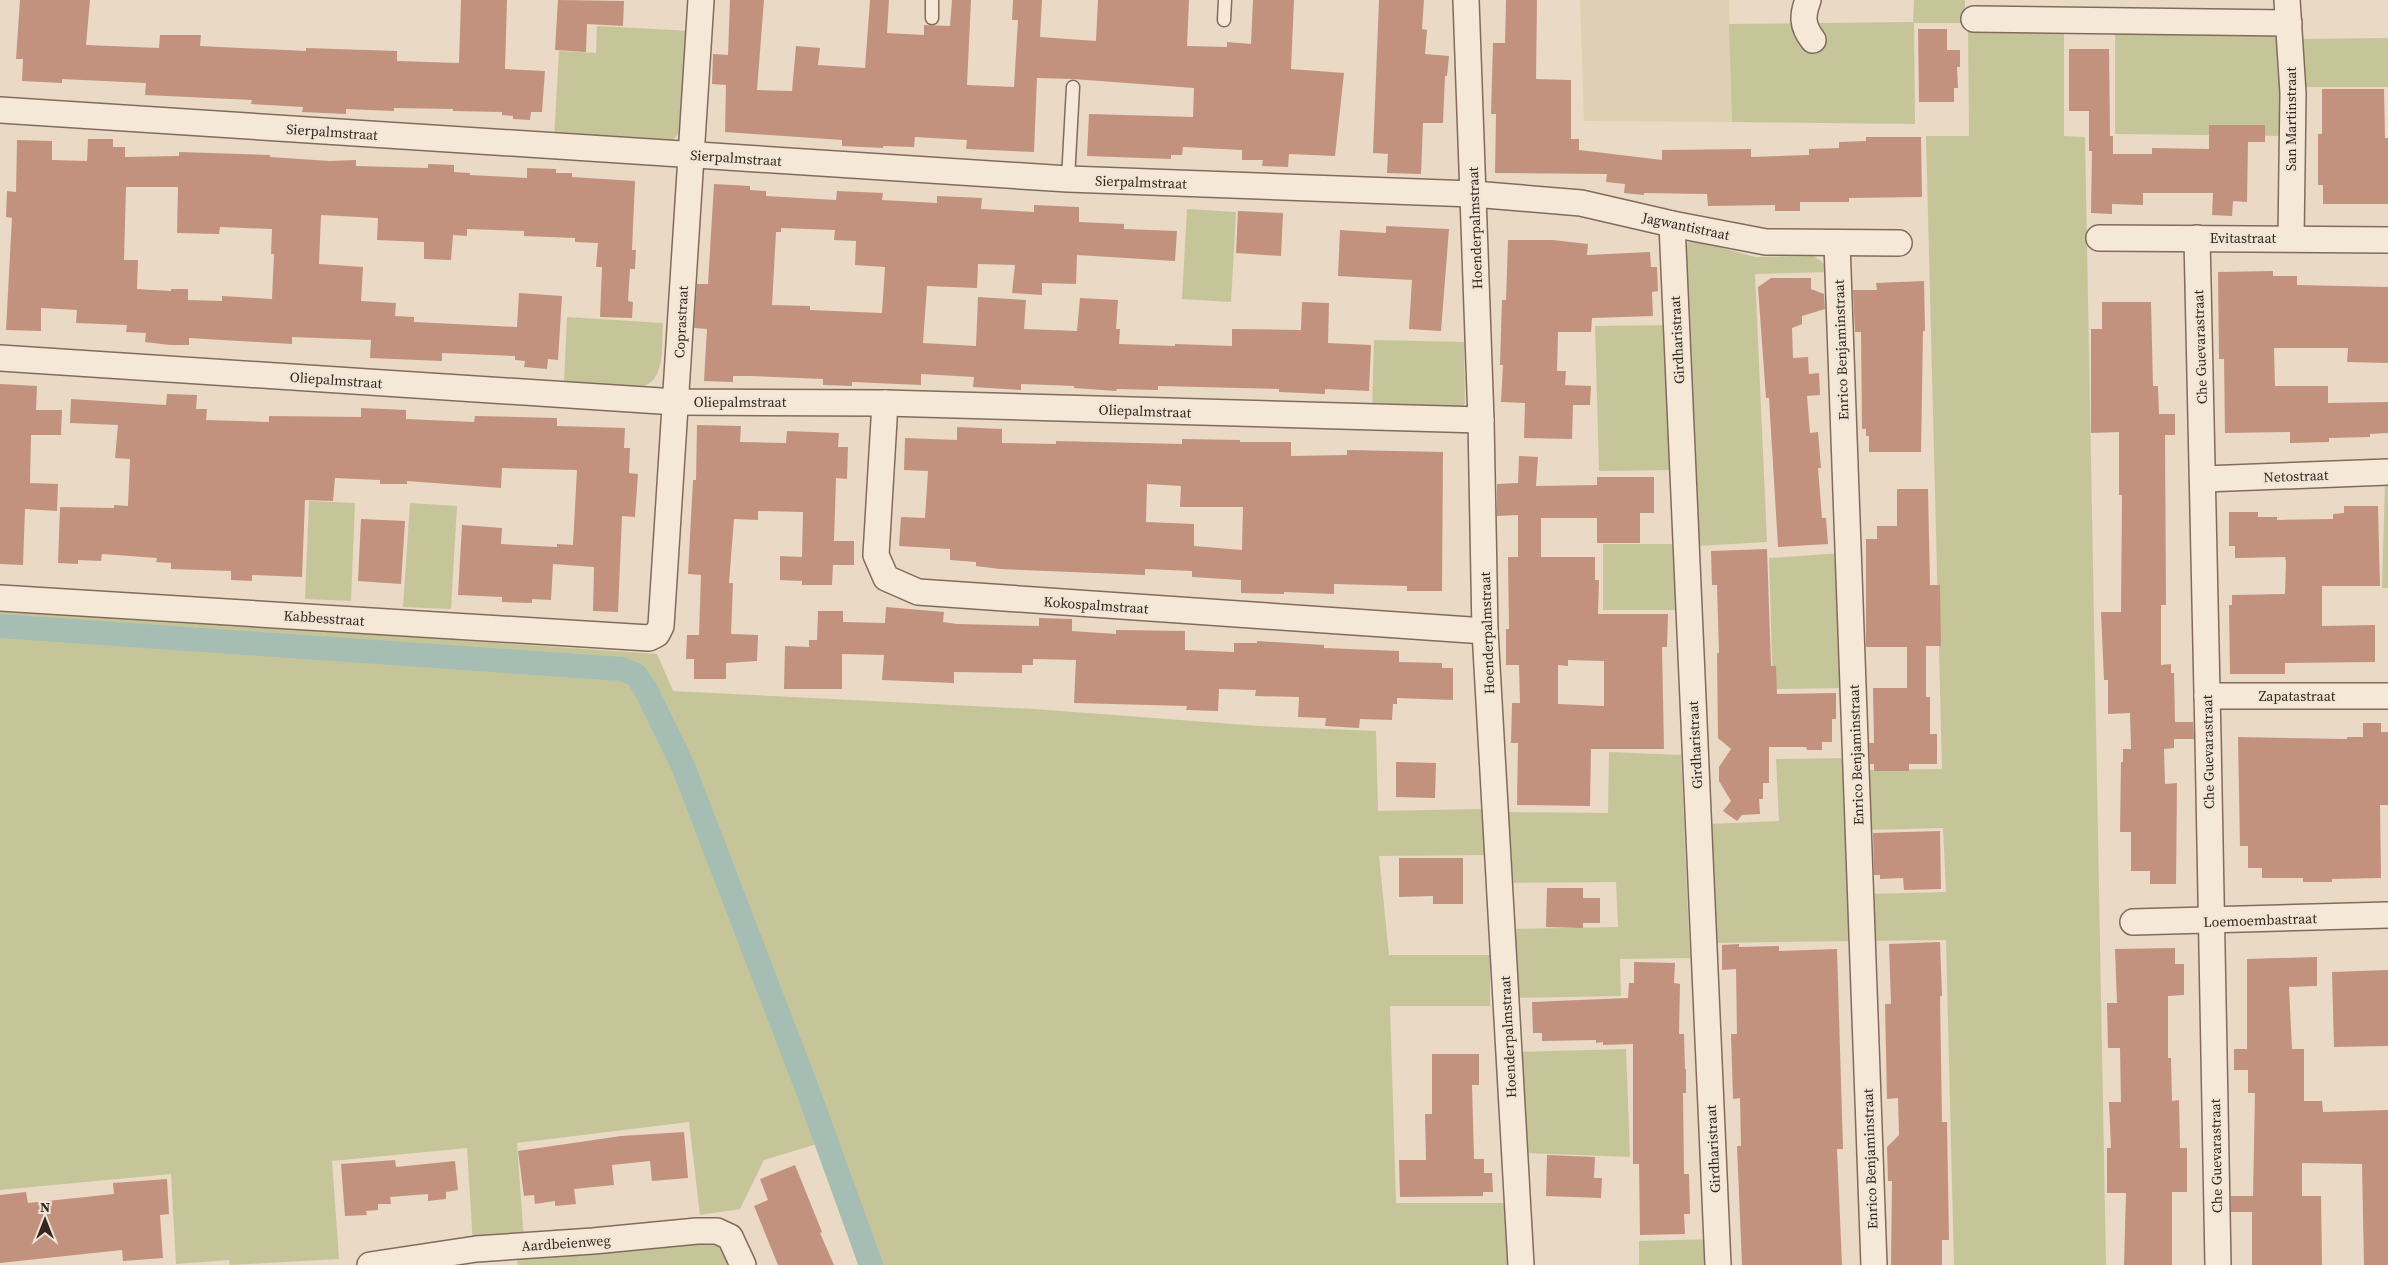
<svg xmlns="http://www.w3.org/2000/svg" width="2388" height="1265" font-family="'Source Serif 4',serif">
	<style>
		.farmland { fill: #ded1b3 }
		.green { fill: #c6c59a }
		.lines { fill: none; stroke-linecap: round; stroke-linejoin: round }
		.canal { stroke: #a6bdb3; stroke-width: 24 }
		.building { fill: #c3927f; fill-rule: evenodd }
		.service-casing { stroke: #826b5d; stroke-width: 15 }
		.minor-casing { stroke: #826b5d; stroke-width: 28 }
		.service { stroke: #f5e8d7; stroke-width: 12 }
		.minor { stroke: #f5e8d7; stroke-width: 25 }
		.labels { text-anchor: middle; stroke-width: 4.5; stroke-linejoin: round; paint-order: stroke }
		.street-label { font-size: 14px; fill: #34261f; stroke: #f1e5d4 }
	</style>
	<rect width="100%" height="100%" fill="#e9d9c5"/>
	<path class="farmland" d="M1580 0H1729L1732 122 1584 121Z"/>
	<g class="green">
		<path d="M1914 0H1965V23H1914L1915 124 1732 122 1729 24 1913 22Z"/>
		<path d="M597 26 691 31 682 129 673 140 666 144 554 139 559 51 596 53Z"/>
		<path d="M1968 29H2064V136L2085 137 2106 1265H1954L1946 940 1868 941 1867 894 1946 892 1943 828 1866 830V770L1942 769 1926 136H1969Z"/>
		<path d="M2273 31 2278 36 2286 136 2115 134V32Z"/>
		<path d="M2388 38V87H2301L2299 39Z"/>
		<path d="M1187 209 1236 212 1231 302 1182 299Z"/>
		<path d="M1693 240 1755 257 1814 256 1826 265 1829 272 1755 274 1767 542 1696 546 1685 245Z"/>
		<path d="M567 317 663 323C661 344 667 381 641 387L564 382Z"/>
		<path d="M1675 325 1678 470 1599 471 1595 326Z"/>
		<path d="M1374 340 1464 342 1465 403 1460 410 1372 412Z"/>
		<path d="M2385 484H2388V588H2382Z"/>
		<path d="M309 501 355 503 351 601 305 599Z"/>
		<path d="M410 503 457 506 451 609 403 607Z"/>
		<rect x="1603" y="544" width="79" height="66"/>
		<path d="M1842 553 1846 688 1773 689 1769 558Z"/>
		<path d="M0 608 657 654 673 691 1034 709 1260 726 1376 731 1378 811 1481 809 1485 855 1379 856 1389 955H1490V1006H1390L1396 1203H1505L1507 1265H871L827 1141 764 1160 740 1209 700 1215 689 1122 517 1143 524 1241 473 1245 467 1148 332 1161 339 1259 230 1265 229 1260 176 1264 171 1174 0 1190Z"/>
		<path d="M1609 752 1681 755 1690 958 1620 959 1621 996 1516 998 1513 929 1618 927 1616 882 1510 883 1507 812 1608 813Z"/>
		<path d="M1851 758 1854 941 1712 943 1710 824 1779 821 1776 759Z"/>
		<path d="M1626 1049 1630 1157 1525 1153 1519 1052Z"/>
		<path d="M713 1237 737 1265H518L516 1253Z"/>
		<path d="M1714 1239V1265H1639V1241Z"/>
	</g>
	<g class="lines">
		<path class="canal" d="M0 626 622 669 636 675 646 690 683 766 808 1091 871 1265"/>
	</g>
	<g class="building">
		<path d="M20 0H90L86 45 159 48 160 35H201L200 46 306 51V48L397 51V61L459 63 461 0H507L505 69 545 71 542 112H531L530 120 513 119V116L502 115V112L453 111V109L394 108V111L346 109V114L302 112 303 107 251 104 252 100 145 95 146 83 62 79V83L22 81 23 59H16Z"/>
		<path d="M558 0 624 1 623 26 587 24 586 52 555 50Z"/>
		<path d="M730 0H764L757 90 792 91 796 46 820 48 818 65 865 68 870 0H889L887 33 924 35V25L950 26 952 0H971L967 85 1014 87 1018 20H1012L1013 0H1042L1040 37 1096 41 1098 0H1189L1187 46 1227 47V42L1251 44 1253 0H1294L1291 69 1344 73 1335 156 1289 154 1288 167 1262 166 1263 160H1242V150L1183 147 1182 155H1171V159L1087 156 1089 114 1193 117 1194 88 1073 79 1037 78 1034 152 966 149 967 140 915 137 914 147 883 146V148L842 146V140L725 132 726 85 712 84 713 54 728 55Z"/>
		<path d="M1379 0H1424L1422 29 1427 30 1425 54 1449 56 1447 76H1445L1443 123H1423L1421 174 1387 173 1388 154 1373 153Z"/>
		<path d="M1506 0H1537L1536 79 1571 80V139H1579V150L1662 160V150L1751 149V157L1809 155V149L1839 148V142L1866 141V137H1921L1922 197 1849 198V202H1800V211H1775V205L1708 206 1707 194 1644 193V195L1624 193 1625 184 1606 182 1607 174 1495 173 1496 114H1491L1493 43H1505Z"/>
		<path d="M1918 29H1947V50H1960V67H1957L1958 88H1954V102H1919Z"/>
		<path d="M2069 49H2109L2110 136H2113V154H2152V148L2209 149V125H2265V142H2248L2247 202 2233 201 2232 216 2212 215 2213 193H2143V205L2112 204V214L2091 213 2092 151H2089V111H2069Z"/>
		<path d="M2322 89H2384L2385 138H2388V204H2323V185H2318V134H2322Z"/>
		<path d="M88 139H113V147H125V157L179 156V152L270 155V157L330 161 356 160V166L428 168V164L454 165V172L470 173V175L527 178V168L556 169V173H572V177L635 181 632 250H636L635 269H630L628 301 633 302 632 318 600 317 602 267H596L598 243 575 242V238L524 236V231L467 229V236L453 235 451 260 424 259V242L377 240 378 218 321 215 319 264 363 267 361 301 396 303 395 316 414 317V322L517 327 519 293 562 296 558 360 548 359 547 369 524 367 525 361 515 360V356L442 353V361L370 358 371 340 292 337V344L189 338V345H170L145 342 146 333 126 332 127 325 76 323 77 310 41 308V331L6 330 12 218 6 217 7 191 16 192 17 140 52 141V160L87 161ZM126 187H178L177 233 219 234 220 227 272 229 271 254H274L272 299 222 296V301L188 300V289H171V291L137 289 138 260H124Z"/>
		<path d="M714 184 750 186V190L766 191V196L836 200 837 191 883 193 882 200 937 203V196L982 198 981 209 1034 212V205L1079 207V222L1124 224V229L1177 231 1175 261 1077 255 1076 284 1042 283V295L1012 293 1015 265 978 264 977 288 927 286 923 343 976 346 978 297 1026 300 1024 329 1077 331 1080 298 1118 300 1116 329H1120L1119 344 1175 346V344L1232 346V329L1301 330 1302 302 1329 303 1328 343 1371 345 1369 391 1325 389V394L1279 392V389L1158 386V390L1117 389 1116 391 1074 388V386L1021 384V390L973 387 974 377 921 374V385L852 382V386L823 385V379L750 376H733V382L704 381 707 329 694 328 697 284H708ZM781 228 835 230 834 240 856 241 855 265 885 267 882 313 810 310V306L772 305 776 232H781Z"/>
		<path d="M1238 211 1283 213 1281 256 1236 253Z"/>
		<path d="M1386 226 1449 229 1441 331 1409 329 1412 280 1338 276 1340 230 1386 233Z"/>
		<path d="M1508 240H1553L1588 244 1587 255 1650 252 1651 267H1657L1658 291 1652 292 1653 316 1592 318 1591 332H1558L1557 371H1566L1565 385 1591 386 1590 405H1573L1572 439 1524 438 1525 403 1501 402 1503 365H1500L1501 333 1502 300H1506Z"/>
		<path d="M2273 271V276H2297V285L2388 287V363L2347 362 2348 348H2274L2275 386H2328V403L2388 402V433L2370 434V437L2329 438V442L2290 443V432L2225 433 2224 359H2219L2218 272Z"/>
		<path d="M1771 278H1811V289L1824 294 1825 309 1802 316V324L1792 328 1793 358 1808 357 1809 374 1819 373 1820 395 1807 396 1810 433 1818 432 1821 468H1818L1822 518H1826L1828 544 1778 547 1769 398H1766L1758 287Z"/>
		<path d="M1924 281 1925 331H1923L1921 452H1869V436H1866V429H1862L1861 332H1855L1853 290H1877L1876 283Z"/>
		<path d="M2102 302H2151L2153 386H2158L2159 414H2175V435H2165L2166 605H2161V665L2171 664V673H2174L2175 722H2193L2194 739H2174V748L2164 749 2165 784 2177 783 2176 884H2150V871H2131V832H2120L2121 762H2123V749H2131L2130 713 2108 714V680H2104L2101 612H2121L2122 495H2119V432L2091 433V329H2102Z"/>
		<path d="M0 384 37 386 36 410H62L61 435H31L30 483 58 484 57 511 25 509 23 565 0 564Z"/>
		<path d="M167 394 197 395 196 409H207L206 420 269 422V416L361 417V408L406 410V419L474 422 475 416 557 418V426L625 428 624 448H630L629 473 638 474 635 517 622 516 618 612 593 611 594 567 553 564 551 600 532 599V603L502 602V597L458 595 462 525 502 528 501 544 557 547V544L573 545 577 470 502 468 501 488 407 481V484H380V480L335 478 333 501 305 500 302 577 252 575V581L231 580V571L171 569V563L156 562 157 558 102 554 101 561 78 560V564L58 563 60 507 114 508V505L128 506 130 459 115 458 118 425 70 423 71 399 166 405Z"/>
		<path d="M697 425 741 426 740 442 786 443 787 431 839 433 838 447H848L847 479 836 478 834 541H854V565H833L832 585H802V581L780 580V556L802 557 803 512 758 511V520L734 519 729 583H733L731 634 758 635 757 661 726 663V679H694V659H686L687 635H699L701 575 688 574 693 480H696Z"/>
		<path d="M957 427 1002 429V443L1056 444V441L1182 444V439L1240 440V442H1291V456L1347 455V450L1443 452 1442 591H1407V586L1334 584V594L1284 592V594L1241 593V580L1192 577V571L1145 569V575L1000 569 976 566V562L950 560V549L899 546 901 517 925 518 928 471 904 470 905 438 957 440ZM1147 484 1181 486 1180 507H1243L1242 550 1194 546V524L1146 522Z"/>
		<path d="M1519 456 1538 457 1536 486 1597 485V477H1654V513H1640V543H1597V518H1541V557H1595V580H1599L1598 614H1668L1667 647H1662L1664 749H1591L1590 806 1517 805 1518 743H1511L1512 703H1520L1519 665H1506V629H1509L1508 557H1518V515L1497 516V484L1518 483ZM1568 660 1604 661V706L1558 704V665L1568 666Z"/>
		<path d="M1897 489H1928L1930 585H1940L1941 646H1926V697H1930V734H1937V764H1909V771H1874V764H1870L1869 743H1874L1873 688H1907V647H1866V539H1877V526H1897Z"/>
		<path d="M2344 506H2378L2380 586H2322V626L2375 625V662L2285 663V674H2230L2229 605H2232V595L2285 594 2286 561 2285 557 2235 558V546H2229V512H2258V517H2277V520L2333 519V514L2344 513Z"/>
		<path d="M361 519 405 521 401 584 358 581Z"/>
		<path d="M1767 549 1771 666H1776L1777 694 1836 693V719H1832V742H1822V750H1807L1806 747H1769V783H1763V799H1759L1760 814 1742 815 1737 821 1723 811 1731 801 1719 781V767L1731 749 1718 738 1717 653H1719L1717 585H1712L1711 551Z"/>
		<path d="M886 607 944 612 943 622 957 624 1039 626V618L1072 619V631L1116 634V630L1185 631V650L1234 652V643H1257V641L1324 645V648L1399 651V662L1442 663V668H1453V700L1397 698V704H1393L1392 720 1360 719 1359 728 1325 726 1326 718 1298 717 1299 697 1255 696 1256 690 1219 689 1218 711 1186 710 1187 706 1074 703 1076 660 1033 659V665H1022V673L954 672V683L882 680 884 655 842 654V689H784L785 646 809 647V640H817L818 611H843V622L885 623Z"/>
		<path d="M2363 723H2381V732H2388V805H2380L2381 878 2332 879V882H2303V878H2262V868H2248V846H2240L2238 737 2347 739V737H2363Z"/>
		<path d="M1396 762 1436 763 1435 798 1396 797Z"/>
		<path d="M1940 831 1941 889 1904 890 1903 878 1880 879V875H1874L1873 833Z"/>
		<path d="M1399 858H1463V904H1433V896L1399 897Z"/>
		<path d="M1547 888H1583V898H1600V923H1583V928L1546 927Z"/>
		<path d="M1940 942 1942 996H1940L1942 1122H1947L1949 1240H1942V1265H1891L1892 1181H1888L1887 1147 1899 1135 1898 1098 1887 1099 1885 1004H1891L1889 944Z"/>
		<path d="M1739 944V947L1779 946V951L1837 949 1843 1149H1837L1842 1265H1742L1737 1146H1741L1740 1098 1733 1099 1731 1034H1737L1736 969 1722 970V945Z"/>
		<path d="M2175 948V964H2184V995L2168 996V1058H2171L2172 1101 2179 1100 2180 1148H2187V1192H2172V1265H2124L2126 1193H2107V1148H2111L2109 1102H2121L2120 1048H2108L2107 1003H2117L2115 949Z"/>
		<path d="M2317 957V986L2289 987 2292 1049H2304V1101H2322L2323 1112 2388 1110V1265H2364L2362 1164 2302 1163V1196H2321L2322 1265H2252V1212H2231V1196H2253L2255 1093H2248V1070H2234V1049H2247V959Z"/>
		<path d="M1634 962 1675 963 1674 983 1680 984 1679 1034H1684L1685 1069H1686V1093H1683L1684 1174H1689L1690 1214H1684L1685 1234 1640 1235 1639 1164H1633V1044L1603 1045V1042L1596 1043V1040L1542 1041V1033H1533L1532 1002 1628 998 1629 983H1634Z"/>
		<path d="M2388 970V1046L2334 1047 2332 972Z"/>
		<path d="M1432 1054H1479V1085H1472L1474 1159H1484V1173H1492L1493 1192H1483V1196L1400 1197 1399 1160H1426L1425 1114H1432Z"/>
		<path d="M684 1132 688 1178 652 1181 650 1161 612 1165 614 1185 574 1189 576 1204 555 1206V1201L535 1204 534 1195 524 1196 518 1151 621 1136Z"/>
		<path d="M1547 1155 1595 1157 1594 1178H1602L1601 1198 1546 1196Z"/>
		<path d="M395 1160 396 1167 455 1161 458 1190 446 1192V1199L428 1201V1194L390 1197 391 1204H378V1210L366 1211 367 1215 345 1216 341 1164Z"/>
		<path d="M795 1165 822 1232 820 1233 834 1265H778L754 1206 768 1200 760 1179Z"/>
		<path d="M167 1179 169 1214 160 1215 163 1258 123 1261 122 1250 0 1263V1195L26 1192 28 1203 114 1194 113 1183Z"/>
	</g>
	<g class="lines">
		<defs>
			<g id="service">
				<path d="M932 18V0"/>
				<path d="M1224 20 1225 0"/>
				<path d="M1068 179 1073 87"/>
			</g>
			<g id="minor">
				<path d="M1466 0 1481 420 1485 631 1521 1265"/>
				<path d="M1808 0C1802 16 1802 26 1813 40"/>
				<path d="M2287 0 2293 93 2291 238"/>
				<path d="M1974 19 2289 23"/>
				<path d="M0 110 1068 179 1473 194 1581 203 1672 224 1766 242 1899 243"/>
				<path d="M1672 224 1718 1265"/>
				<path d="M2099 238 2388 240"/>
				<path d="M2197 238C2207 580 2210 923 2218 1265"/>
				<path d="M1837 244 1874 1265"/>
				<path d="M0 358 676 402 885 403 1481 420"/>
				<path d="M885 403 876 555 886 578 918 592 1485 631"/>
				<path d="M2204 479 2388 472"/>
				<path d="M0 598 649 638 657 634 661 626 701 0"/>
				<path d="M2207 696H2388"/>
				<path d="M2133 922 2388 915"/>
				<path d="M370 1265 476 1249 593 1241 697 1231H717L730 1237 743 1265"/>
			</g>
		</defs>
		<use href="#service" class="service-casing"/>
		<use href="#minor" class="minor-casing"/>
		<use href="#service" class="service"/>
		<use href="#minor" class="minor"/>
	</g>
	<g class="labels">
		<g class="street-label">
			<text transform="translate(2291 119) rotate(-90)" y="5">San Martinstraat</text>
			<text transform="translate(332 132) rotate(4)" y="5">Sierpalmstraat</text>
			<text transform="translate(736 158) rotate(4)" y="5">Sierpalmstraat</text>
			<text transform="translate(1141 182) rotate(2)" y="5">Sierpalmstraat</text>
			<text transform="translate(1686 226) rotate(12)" y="5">Jagwantistraat</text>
			<text transform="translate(1475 228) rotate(-92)" y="5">Hoenderpalmstraat</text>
			<text x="2243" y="243">Evitastraat</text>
			<text transform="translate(681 322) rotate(-87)" y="5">Coprastraat</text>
			<text transform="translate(1677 340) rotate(-93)" y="5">Girdharistraat</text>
			<text transform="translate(2200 347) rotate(-92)" y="5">Che Guevarastraat</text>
			<text transform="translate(1841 350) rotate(-92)" y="5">Enrico Benjaminstraat</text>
			<text transform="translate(336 380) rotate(4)" y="5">Oliepalmstraat</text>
			<text x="740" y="407">Oliepalmstraat</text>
			<text transform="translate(1145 411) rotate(2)" y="5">Oliepalmstraat</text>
			<text transform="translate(2296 476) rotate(-2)" y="5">Netostraat</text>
			<text transform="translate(1096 605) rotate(4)" y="5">Kokospalmstraat</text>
			<text transform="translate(324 618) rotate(4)" y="5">Kabbesstraat</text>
			<text transform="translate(1487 633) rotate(-92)" y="5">Hoenderpalmstraat</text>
			<text x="2297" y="701">Zapatastraat</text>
			<text transform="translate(1695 745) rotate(-93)" y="5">Girdharistraat</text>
			<text transform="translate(2208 752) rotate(-91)" y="5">Che Guevarastraat</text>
			<text transform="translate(1856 755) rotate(-92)" y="5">Enrico Benjaminstraat</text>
			<text transform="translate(2260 920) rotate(-2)" y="5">Loemoembastraat</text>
			<text transform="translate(1508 1037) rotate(-93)" y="5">Hoenderpalmstraat</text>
			<text transform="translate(1713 1149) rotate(-93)" y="5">Girdharistraat</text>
			<text transform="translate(2216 1156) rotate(-91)" y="5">Che Guevarastraat</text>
			<text transform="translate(1870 1159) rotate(-92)" y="5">Enrico Benjaminstraat</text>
			<text transform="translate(566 1243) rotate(-4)" y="5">Aardbeienweg</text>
		</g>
	</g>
	<g transform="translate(45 1220)" stroke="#f1e5d4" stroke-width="4" paint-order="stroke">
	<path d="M0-4L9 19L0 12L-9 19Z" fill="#34261f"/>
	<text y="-8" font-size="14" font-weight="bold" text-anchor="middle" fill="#34261f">N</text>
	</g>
</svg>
